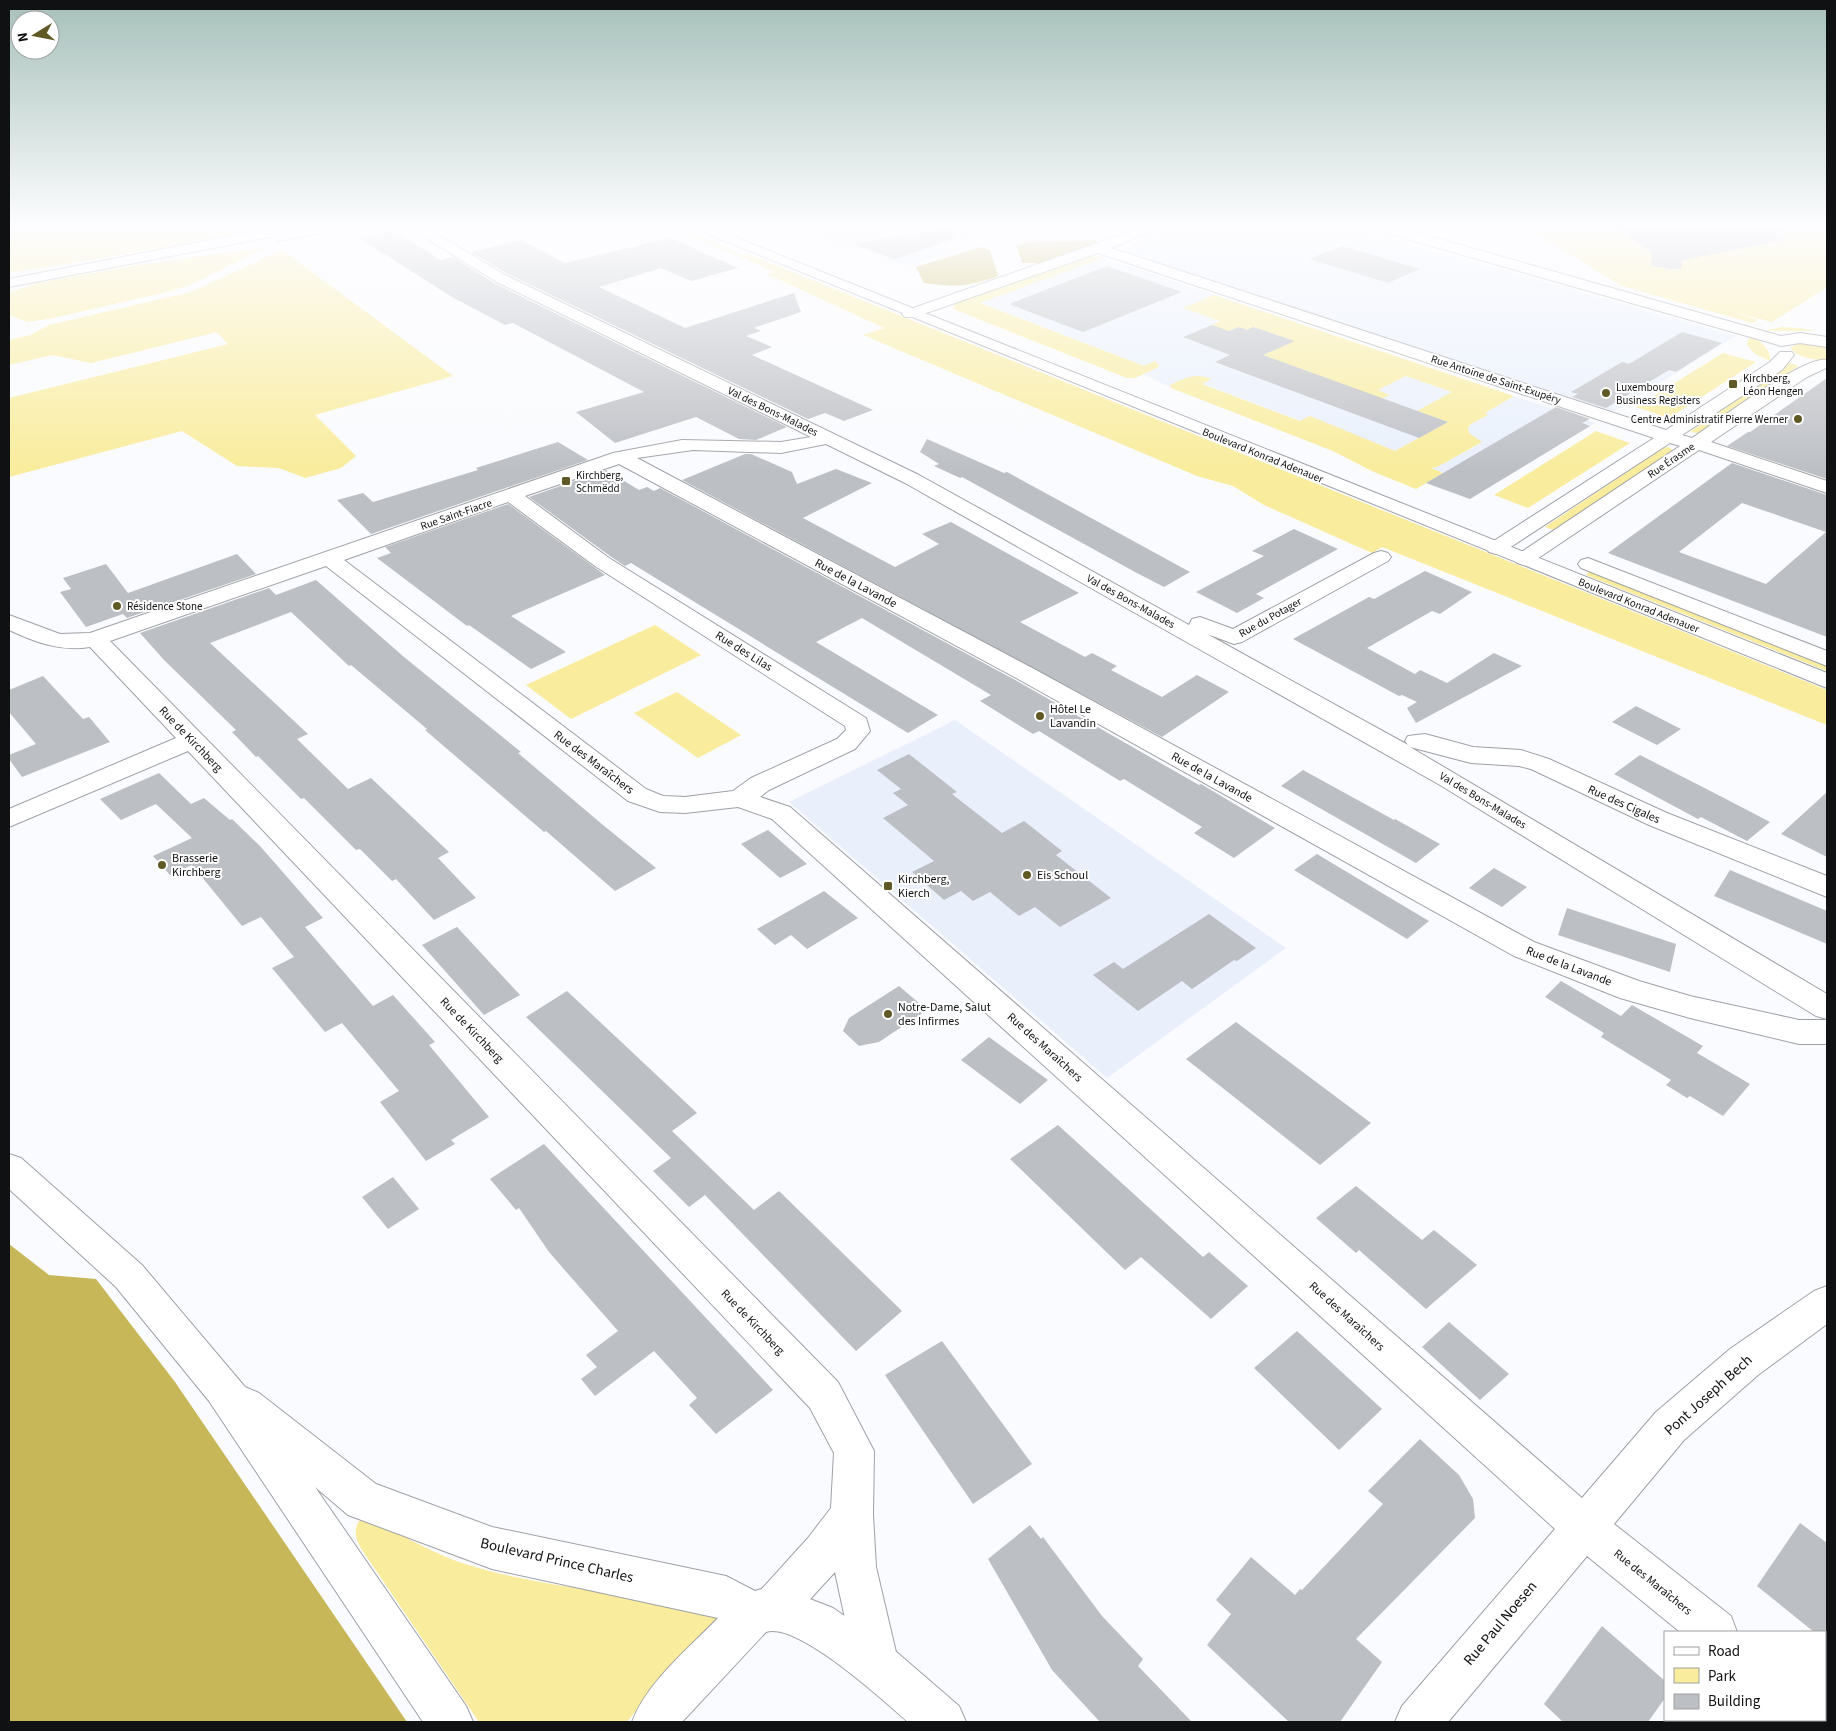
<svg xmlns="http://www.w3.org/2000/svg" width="1836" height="1731" font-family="'Source Sans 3',sans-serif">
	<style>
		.built { fill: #e9f0fc }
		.green { fill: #f9ec9c }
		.forest { fill: #c7b759 }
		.building { fill: #bcbfc4; fill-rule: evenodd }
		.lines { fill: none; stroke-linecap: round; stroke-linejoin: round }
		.minor-casing { stroke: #9ea1a6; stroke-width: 2 }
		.major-casing { stroke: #9ea1a6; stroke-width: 2 }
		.minor { fill: #fff; fill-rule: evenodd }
		.major { fill: #fff; fill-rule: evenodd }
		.poi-dot { fill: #615925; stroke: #fff; stroke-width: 2 }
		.labels { text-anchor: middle; stroke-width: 4; stroke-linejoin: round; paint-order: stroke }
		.far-poi-label { font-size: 11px; fill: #101112; stroke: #fff; text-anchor: start }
		.far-street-label { font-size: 11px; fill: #101112; stroke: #fff }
		.street-label { font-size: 12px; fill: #101112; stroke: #fff }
		.poi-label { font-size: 12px; fill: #101112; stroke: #fff; text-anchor: start }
		.near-street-label { font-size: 15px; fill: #101112; stroke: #fff }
	</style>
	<rect width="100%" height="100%" fill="#fafbfe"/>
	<g class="built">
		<path d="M792 228H1004L944 247 952 251 906 266 849 244 839 247Z"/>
		<path d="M1176 228H1350L1736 336 1613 412 1121 252 1130 245Z"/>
		<path d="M1103 258 1214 295 1183 308 1221 321 1211 339 1239 327 1247 330 1253 327 1295 341 1264 355 1381 399 1389 395 1378 390 1406 376 1452 392 1418 411 1448 422 1395 451 1310 417 1301 421 1201 383 1170 386 1171 388 1143 374 1157 368 1155 361 1144 366 979 302Z"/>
		<path d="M1514 396 1595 423 1469 499 1427 483 1442 473 1431 468 1437 467 1481 443 1469 433 1468 428 1471 424 1487 415 1484 413Z"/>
		<path d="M955 720 1286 948 1107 1078 789 802Z"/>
	</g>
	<g class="green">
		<path d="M9 228H261L162 248 9 273Z"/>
		<path d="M672 228H680L743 255 748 254 1827 690V725L1382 547 1372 553 1264 505 1233 486 1197 476 863 335 884 328 767 274 775 272Z"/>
		<path d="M1536 228H1827V287L1772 322 1736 313 1758 320 1752 323 1622 286 1533 232Z"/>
		<path d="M268 247 192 284 171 291 53 318 28 322 9 315V293L37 283 138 265Z"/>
		<path d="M282 250 453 376 315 415 356 456 341 468 305 478 279 468 237 466 182 431 9 477V398L228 344 217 332 91 363 52 355 9 365V340L30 335 49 325 191 292Z"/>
		<path d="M1087 256 1103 258 980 303 1144 366 1155 361 1159 365 1157 368 1135 378H1127L953 309 955 303Z"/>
		<path d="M1214 295 1514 396 1485 413 1488 415 1471 424 1468 428 1469 433 1482 442 1437 467 1431 468 1443 473 1416 489 1374 472 1333 451 1171 388 1170 385C1184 379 1195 372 1211 379L1202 384 1300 421 1310 416 1395 451 1448 422 1417 411 1452 392 1406 376 1378 390 1390 395 1381 399 1263 355 1294 341 1253 327 1247 330 1239 327 1212 338V325L1220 321 1183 308Z"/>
		<path d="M1781 327 1800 328 1816 331H1764Z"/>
		<path d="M1754 337C1761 341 1772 352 1770 361L1755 354 1747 345 1748 339Z"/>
		<path d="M1799 343 1827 346V360C1815 360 1798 358 1790 348Z"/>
		<path d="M1723 353 1756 362 1669 418 1636 407Z"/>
		<path d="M1790 363 1799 366 1699 433 1690 432Z"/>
		<path d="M1596 431 1630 443 1528 508 1494 495Z"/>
		<path d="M1668 447 1673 450 1554 530 1545 527 1663 448Z"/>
		<path d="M1590 571 1827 665V671L1586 575Z"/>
		<path d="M655 625 701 655 571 719 526 685Z"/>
		<path d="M677 692 741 735 698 758 634 713Z"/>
		<path d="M369 1518C396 1532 436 1555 465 1564 545 1589 631 1592 713 1610L720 1622 650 1693 627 1722H479L362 1550C356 1539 353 1533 359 1521Z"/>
	</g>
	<g class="forest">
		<path d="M1096 240 1099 243 1039 263H1022L1017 246 1027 242Z"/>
		<path d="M981 247 990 250 998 276C967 287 957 287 924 283L916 267Z"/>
		<path d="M9 1244 49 1275 96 1279 175 1382 407 1722H9Z"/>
	</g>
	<g class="building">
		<path d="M941 228H951L954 239 895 259 853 244Z"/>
		<path d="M1613 228H1783L1784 240 1683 260 1681 269H1670L1652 266 1651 252Z"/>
		<path d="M392 230 441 260 453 257 494 283 787 427 756 440 739 439 696 417 615 443 576 412 644 392 513 323 505 325 452 297 359 238Z"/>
		<path d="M670 238 738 268 691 281 661 268 599 287 685 328 794 293 801 312 754 328 761 331 746 336 772 347 752 355 873 410 844 421 825 413 808 419 506 273 471 252 521 240 565 263Z"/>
		<path d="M1342 246 1420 269 1388 283 1309 259Z"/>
		<path d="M1107 266 1182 292 1083 332 1009 304Z"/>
		<path d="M1212 325 1229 331 1239 327 1247 330 1253 327 1295 341 1263 355 1448 422 1419 438 1215 362 1230 355 1183 337Z"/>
		<path d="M1682 332 1722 343 1676 372 1669 370 1606 408 1572 397 1578 394 1571 392 1622 362 1629 364Z"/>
		<path d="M1827 378V479L1727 446 1748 432H1750Z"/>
		<path d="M1556 407 1590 419 1582 423 1590 426 1470 499 1426 483Z"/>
		<path d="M927 439 1004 473 1007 472 1190 572 1164 587 1135 572 962 477 960 478 934 466 939 464 920 452Z"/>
		<path d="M558 442 588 460 371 534 337 500 363 493 373 502 478 470 476 468Z"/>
		<path d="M745 454H751L792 472 797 484 836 469 872 483 803 518 895 567 939 544 922 534 951 522 1079 593 1020 622 1085 657 1092 653 1117 666 1111 670 1162 697 1197 675 1229 692 1162 737 682 480Z"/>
		<path d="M1732 463 1827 495V637L1608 553ZM1742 503 1826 532 1766 584 1679 552Z"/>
		<path d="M606 470 639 490 647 487 654 491 660 488 1017 681 1199 785 1201 784 1275 828 1234 858 1194 833 1202 827 1124 779 1120 781 1039 731 1033 734 980 701 991 695 862 618 816 642 938 715 908 733 631 563 625 566 610 556 529 497Z"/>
		<path d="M508 504 605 575 511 616 566 652 531 669 469 625 467 626 377 558 391 553 385 547Z"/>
		<path d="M1294 529 1338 549 1256 594 1264 598 1237 613 1196 592 1264 556 1252 551Z"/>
		<path d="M237 554 256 574 127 618 123 614 86 627 60 592 71 589 63 578 106 564 128 593Z"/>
		<path d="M1425 571 1472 592 1440 614 1432 611 1367 648 1415 674 1420 670 1447 683 1494 653 1522 666 1416 723 1407 708 1417 702 1402 695 1399 696 1293 639 1369 597 1374 599Z"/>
		<path d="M316 580 404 657 521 752 518 753 603 825 656 868 615 891 546 831 544 832 425 730 427 729 351 665 349 666 291 612 210 643 308 734 297 739 348 789 371 778 449 852 438 858 476 898 434 920 396 879 392 881 360 849 356 850 304 798 301 799 258 756 256 757 232 732 236 730 164 660 140 633 269 588 276 595Z"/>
		<path d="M43 676 83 719 89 717 110 742 22 777 9 759V755L36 744 9 712V690Z"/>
		<path d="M1636 706 1681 729 1657 745 1612 722Z"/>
		<path d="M909 754 957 792 952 794 1002 833 1024 821 1062 851 1056 855 1111 898 1060 927 1035 907 1019 916 990 892 973 901 961 891 944 900 912 872 934 861 883 818 908 805 893 793 901 789 877 770Z"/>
		<path d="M1640 755 1724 798 1770 822 1747 841 1701 817 1698 819 1614 774Z"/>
		<path d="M1303 770 1394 820 1395 819 1440 844 1416 863 1281 786Z"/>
		<path d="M159 773 191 804 204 798 230 820 232 819 260 846 323 918 305 927 373 1006 393 995 435 1042 429 1045 489 1117 451 1140 455 1144 426 1161 380 1102 399 1091 342 1023 325 1032 272 968 294 957 261 917 242 926 192 865 170 875 153 856 192 838 156 804 121 820 100 799Z"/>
		<path d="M1827 792V857L1781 834Z"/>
		<path d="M768 830 807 864 780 878 741 844Z"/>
		<path d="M1317 854 1387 896 1429 921 1407 939 1294 870Z"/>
		<path d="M1494 868 1527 887 1502 907 1469 888Z"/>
		<path d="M1730 870 1827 911V944L1714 896Z"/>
		<path d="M824 891 858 918 807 949 791 935 775 945 757 929Z"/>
		<path d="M1567 908 1676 944 1670 972 1558 935Z"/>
		<path d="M1209 914 1256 948 1237 961 1234 960 1192 989 1182 981 1138 1011 1093 975 1114 962 1123 969Z"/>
		<path d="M457 927 520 995 484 1015 422 945Z"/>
		<path d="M1561 981 1621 1016 1632 1005 1703 1046 1697 1053 1750 1084 1723 1116 1690 1096 1687 1098 1666 1085 1671 1080 1601 1037 1604 1033 1545 997Z"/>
		<path d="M899 986 927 1010 879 1042 859 1046 843 1031 849 1018Z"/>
		<path d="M567 991 697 1113 672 1131 754 1210 779 1191 902 1311 856 1351 705 1195 689 1207 653 1171 671 1158 526 1017Z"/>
		<path d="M1236 1022 1371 1123 1320 1165 1186 1059Z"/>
		<path d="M989 1037 1048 1080 1020 1104 961 1060Z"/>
		<path d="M1058 1125 1203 1257 1209 1252 1248 1286 1211 1319 1141 1257 1125 1270 1010 1159Z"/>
		<path d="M544 1144 773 1390 716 1434 689 1405 697 1398 654 1351 595 1396 581 1379 597 1367 586 1355 618 1331 549 1252 519 1208 516 1210 490 1179Z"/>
		<path d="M393 1177 419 1209 388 1229 362 1197Z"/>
		<path d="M1356 1186 1422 1240 1434 1230 1477 1265 1426 1309 1359 1250 1356 1253 1316 1218Z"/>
		<path d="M1449 1322 1509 1374 1480 1400 1422 1347Z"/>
		<path d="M1297 1331 1382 1409 1339 1450 1254 1368Z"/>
		<path d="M942 1341 1032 1464 973 1504 885 1375Z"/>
		<path d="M1420 1439 1459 1475 1473 1499 1475 1518 1356 1639 1382 1662 1340 1722H1289L1207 1645 1231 1614 1216 1600 1251 1557 1295 1595 1300 1589 1302 1590 1383 1504 1368 1491Z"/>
		<path d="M1800 1523 1827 1543V1643L1825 1641V1632H1814L1757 1586Z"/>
		<path d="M1030 1525 1041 1539 1043 1537 1102 1616 1143 1659 1138 1666 1192 1722H1100L1052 1670 988 1559Z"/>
		<path d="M1602 1626 1665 1681V1698L1648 1722H1563L1544 1704Z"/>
	</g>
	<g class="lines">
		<defs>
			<g id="minor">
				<path d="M410 228H427L505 275 919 475 1189 625 1192 619 1200 617 1233 629 1374 553 1381 551 1388 553 1391 557 1388 561 1242 642 1234 644 1207 634 1408 745 1405 741 1408 736 1425 734 1473 747 1521 750 1549 759 1667 813 1827 876V897L1649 825 1531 769 1519 766 1471 763 1410 747 1827 994V1019L1816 1016 1440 785 905 483 826 444 781 453 693 450 637 458 1034 669 1534 942 1639 981 1690 996 1799 1020H1827V1044H1799L1690 1018 1620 998 1514 956 1018 679 619 464 525 496 609 558 866 718 870 731 855 749 769 790 760 797 790 807 1582 1498 1656 1412 1730 1349 1814 1291 1827 1286V1324L1758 1375 1684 1440 1614 1524 1731 1616 1737 1632H1680L1587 1556 1448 1722H1395L1402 1706 1555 1529 772 819 738 807 685 813 660 812 628 801 326 566 110 641 838 1382 874 1451 873 1515 876 1567 899 1665 893 1681 877 1687 861 1681 855 1665 835 1572 789 1622 774 1629 759 1622 752 1607 759 1592 808 1538 831 1508 834 1453 810 1408 188 751 9 827V809L176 738 90 647C60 652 35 642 9 630V615L60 634 90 633 613 453 682 440 781 442 811 437 495 281ZM508 502 595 566 845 726 846 730 837 739 751 778 733 791 685 797 663 796 646 789 344 560Z"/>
				<path d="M1140 228H1160L1111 248 1666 430 1770 362 1780 352H1792L1794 355 1782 370 1682 435 1692 438C1714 423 1805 355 1826 360V368L1807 377 1711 442 1827 481V493L1699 450 1531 563 1524 565 1517 563 1514 559 1517 555 1680 446 1670 443 1503 552 1496 554 1489 552 1486 548 1489 544 1654 438 1098 253 915 317H905L902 314 905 311Z"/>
				<path d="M1378 228H1401L1781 336 1800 333 1827 337V347L1800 343 1781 346 1775 344 1379 231Z"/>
				<path d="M1825 1698 1827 1699V1722H1801L1800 1720H1825Z"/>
			</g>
			<g id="major">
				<path d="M272 228H332L326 232 278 241 271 237 9 287V279Z"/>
				<path d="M693 228H712L1827 673V688Z"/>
				<path d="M1588 558 1827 651V666L1581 568 1578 564 1581 560Z"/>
				<path d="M9 1154 21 1158 142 1265 245 1387 259 1393 376 1484 492 1527 726 1576 755 1591 774 1585 833 1608 893 1649 959 1706 966 1722H908C884 1701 797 1621 766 1632L682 1722H632C646 1683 689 1648 718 1618L492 1569 348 1515 315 1487 466 1706 473 1722H423L209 1401 116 1287 9 1189Z"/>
			</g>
		</defs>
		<use href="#minor" class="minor-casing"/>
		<use href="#major" class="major-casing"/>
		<use href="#minor" class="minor"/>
		<use href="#major" class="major"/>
	</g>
	<linearGradient id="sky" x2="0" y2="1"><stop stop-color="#a6c0ba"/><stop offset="0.48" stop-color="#fdfdff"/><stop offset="1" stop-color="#fdfdff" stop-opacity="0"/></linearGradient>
	<rect width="1836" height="471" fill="url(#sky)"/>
	<g class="poi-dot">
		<rect x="1728" y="379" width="10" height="10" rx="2.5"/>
		<circle cx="1606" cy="393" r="5"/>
		<circle cx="1798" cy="419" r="5"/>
		<rect x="561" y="476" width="10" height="10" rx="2.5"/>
		<circle cx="117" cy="606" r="5"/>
		<circle cx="1040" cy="716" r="5"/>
		<circle cx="162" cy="865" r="5"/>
		<circle cx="1027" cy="875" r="5"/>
		<rect x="883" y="881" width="10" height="10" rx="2.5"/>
		<circle cx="888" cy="1014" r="5"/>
	</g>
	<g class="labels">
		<g class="far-poi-label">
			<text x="1743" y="382">Kirchberg,<tspan x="1743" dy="13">Léon Hengen</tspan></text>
			<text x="1616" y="391">Luxembourg<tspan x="1616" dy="13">Business Registers</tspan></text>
			<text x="1788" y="423" text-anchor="end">Centre Administratif Pierre Werner</text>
			<text x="576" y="479">Kirchberg,<tspan x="576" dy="13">Schmëdd</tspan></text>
			<text x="127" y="610">Résidence Stone</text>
		</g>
		<g class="far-street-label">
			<text transform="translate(1496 379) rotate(18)" y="4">Rue Antoine de Saint-Exupéry</text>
			<text transform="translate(773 411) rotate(26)" y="4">Val des Bons-Malades</text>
			<text transform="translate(1263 455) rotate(22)" y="4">Boulevard Konrad Adenauer</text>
			<text transform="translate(1671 460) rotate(-34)" y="4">Rue Érasme</text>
			<text transform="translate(456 514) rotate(-19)" y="4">Rue Saint-Fiacre</text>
			<text transform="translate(1131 601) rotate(29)" y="4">Val des Bons-Malades</text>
			<text transform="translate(1639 605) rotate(22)" y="4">Boulevard Konrad Adenauer</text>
			<text transform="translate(1270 617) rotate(-29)" y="4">Rue du Potager</text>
			<text transform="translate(1483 800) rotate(31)" y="4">Val des Bons-Malades</text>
		</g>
		<g class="street-label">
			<text transform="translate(856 583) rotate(28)" y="4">Rue de la Lavande</text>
			<text transform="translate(744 651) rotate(32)" y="4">Rue des Lilas</text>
			<text transform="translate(191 739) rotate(46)" y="4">Rue de Kirchberg</text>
			<text transform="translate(594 762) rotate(37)" y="4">Rue des Maraîchers</text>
			<text transform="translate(1212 777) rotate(29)" y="4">Rue de la Lavande</text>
			<text transform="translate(1624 804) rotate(24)" y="4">Rue des Cigales</text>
			<text transform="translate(1569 966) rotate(21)" y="4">Rue de la Lavande</text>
			<text transform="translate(472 1030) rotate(46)" y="4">Rue de Kirchberg</text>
			<text transform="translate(1045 1047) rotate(42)" y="4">Rue des Maraîchers</text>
			<text transform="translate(1347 1316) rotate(42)" y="4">Rue des Maraîchers</text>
			<text transform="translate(753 1322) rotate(46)" y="4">Rue de Kirchberg</text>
			<text transform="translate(1653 1582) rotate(39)" y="4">Rue des Maraîchers</text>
		</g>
		<g class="poi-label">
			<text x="1050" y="713">Hôtel Le<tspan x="1050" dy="14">Lavandin</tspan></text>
			<text x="172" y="862">Brasserie<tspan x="172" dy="14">Kirchberg</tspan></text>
			<text x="1037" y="879">Eis Schoul</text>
			<text x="898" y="883">Kirchberg,<tspan x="898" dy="14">Kierch</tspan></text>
			<text x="898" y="1011">Notre-Dame, Salut<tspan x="898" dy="14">des Infirmes</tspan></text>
		</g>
		<g class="near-street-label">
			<text transform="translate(1708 1395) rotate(-42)" y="5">Pont Joseph Bech</text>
			<text transform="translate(557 1560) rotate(13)" y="5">Boulevard Prince Charles</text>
			<text transform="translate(1500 1623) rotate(-50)" y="5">Rue Paul Noesen</text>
		</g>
	</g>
	<rect width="1836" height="1731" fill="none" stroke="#101112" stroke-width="20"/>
	<rect x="1664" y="1631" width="162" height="90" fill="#ffffff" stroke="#9fa0a0"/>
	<rect x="1674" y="1647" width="25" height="8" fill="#ffffff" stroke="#9fa0a0"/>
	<text x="1708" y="1656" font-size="15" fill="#101112">Road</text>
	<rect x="1674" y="1668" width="25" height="15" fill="#f9ec9c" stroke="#9fa0a0"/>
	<text x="1708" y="1681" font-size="15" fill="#101112">Park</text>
	<rect x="1674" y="1694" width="25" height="15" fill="#bcbfc4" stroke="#9fa0a0"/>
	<text x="1708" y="1706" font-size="15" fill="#101112">Building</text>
	<g transform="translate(35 35) rotate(260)"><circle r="24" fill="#ffffff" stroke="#9fa0a0"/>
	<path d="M0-4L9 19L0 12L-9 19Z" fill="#615925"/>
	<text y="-8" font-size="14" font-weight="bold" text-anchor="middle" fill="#101112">N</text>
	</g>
</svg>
